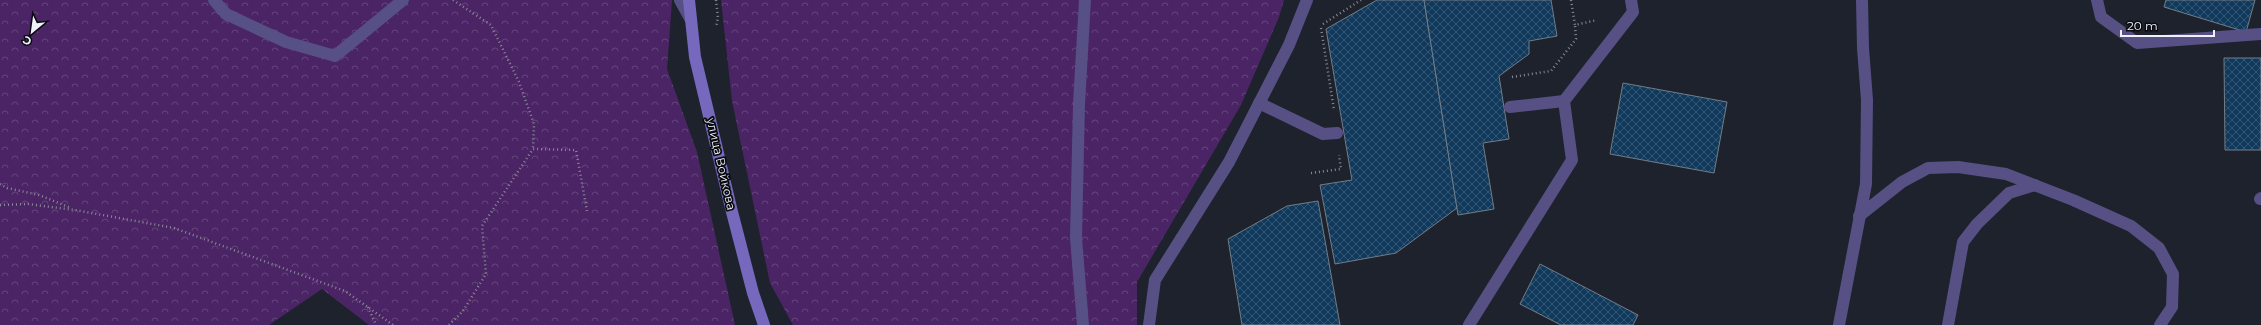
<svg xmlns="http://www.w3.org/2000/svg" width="2261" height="325" font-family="Montserrat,sans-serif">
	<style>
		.forest { fill: url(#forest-crowns) }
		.building { fill: url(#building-cross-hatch); stroke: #727d87 }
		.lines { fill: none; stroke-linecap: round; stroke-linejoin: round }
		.path { stroke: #888b94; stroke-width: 2.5; stroke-dasharray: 1 3; stroke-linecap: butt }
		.lane { stroke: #575084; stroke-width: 12 }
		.secondary { stroke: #7668bd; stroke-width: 12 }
		.labels { text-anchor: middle; stroke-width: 3.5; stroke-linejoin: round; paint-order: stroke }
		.street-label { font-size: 12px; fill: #eff2fa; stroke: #090b10 }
	</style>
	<defs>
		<pattern id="forest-crowns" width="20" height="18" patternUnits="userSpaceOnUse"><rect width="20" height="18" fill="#4b2465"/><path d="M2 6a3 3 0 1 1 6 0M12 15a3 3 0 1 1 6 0" fill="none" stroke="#65447c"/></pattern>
		<pattern id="building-cross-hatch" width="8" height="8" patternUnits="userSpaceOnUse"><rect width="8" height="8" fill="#10395c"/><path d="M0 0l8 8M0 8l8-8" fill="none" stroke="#335674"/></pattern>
	</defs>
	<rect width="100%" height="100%" fill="#1e222c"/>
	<g class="forest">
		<path d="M0 0H672L667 69 697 152 735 325H369L322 289 269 325H0Z"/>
		<path d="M721 0H1284L1279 17 1241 105 1137 282V325H793L770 283 732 101Z"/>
	</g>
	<g class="building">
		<path d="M1377 0H1424L1457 208 1396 253 1335 264 1320 185 1352 180 1326 29Z"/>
		<path d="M1424 0H1551L1557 36 1529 41V54L1499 76 1509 139 1483 143 1494 209 1458 215Z"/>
		<path d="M2166 0H2255L2246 32 2164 7Z"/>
		<path d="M2224 58H2261V150H2225Z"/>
		<path d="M1623 83 1727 102 1714 173 1610 154Z"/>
		<path d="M1318 201 1340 325H1242L1228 239 1287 206Z"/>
		<path d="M1540 264 1638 315 1633 325H1561L1520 304Z"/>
	</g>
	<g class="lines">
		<g class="path">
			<path d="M453 0 491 25 519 82 534 124 533 149"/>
			<path d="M716 0 718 18 716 27"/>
			<path d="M1571 0 1575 25 1597 20"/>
			<path d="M1323 24 1361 0"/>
			<path d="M1321 28 1334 110"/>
			<path d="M1512 77 1551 71 1576 39 1575 25"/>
			<path d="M1311 173 1341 169 1339 155"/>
			<path d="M0 184 7 188 39 195 71 208"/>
			<path d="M0 205 28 204 75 210 174 228 345 291 393 325"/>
			<path d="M368 307 376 325"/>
			<path d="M449 325 463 311 486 274 482 226 533 149 576 150 587 211"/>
		</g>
		<g class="lane">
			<path d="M214 0 226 14 286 42 335 56 403 0"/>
			<path d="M680 0 691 20"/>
			<path d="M2097 0 2101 17 2137 43 2261 34"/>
			<path d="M1259 103 1323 134 1337 133"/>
			<path d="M1510 107 1564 101"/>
			<path d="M2260 199 2261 198"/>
			<path d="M1859 216 1902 182 1928 168 1958 167 2006 174 2073 200 2131 226 2159 248 2173 274 2172 307 2160 325"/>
			<path d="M1083 325 1076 238 1079 104 1085 0"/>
			<path d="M1149 325 1155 280 1229 162 1289 45 1307 0"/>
			<path d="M1469 325 1572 160 1564 101 1633 12 1631 0"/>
			<path d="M1839 325 1866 184 1867 100 1863 48 1862 0"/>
			<path d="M1948 325 1963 242 1977 224 2009 193 2035 185"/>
		</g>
		<path class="secondary" d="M689 0 695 57 731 208 753 293 764 325"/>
	</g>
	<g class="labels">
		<g class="street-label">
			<text transform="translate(721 164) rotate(77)" y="4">улица Войкова</text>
		</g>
	</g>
	<g transform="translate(32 32) rotate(209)" stroke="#090b10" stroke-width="3" paint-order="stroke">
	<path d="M0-3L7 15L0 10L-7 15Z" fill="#eff2fa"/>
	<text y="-6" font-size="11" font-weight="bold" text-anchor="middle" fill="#eff2fa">С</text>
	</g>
	<path d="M2121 30v6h93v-6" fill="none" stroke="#eff2fa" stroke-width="2"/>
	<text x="2127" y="30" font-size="12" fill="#eff2fa" stroke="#090b10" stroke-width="3" paint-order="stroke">20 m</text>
</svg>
